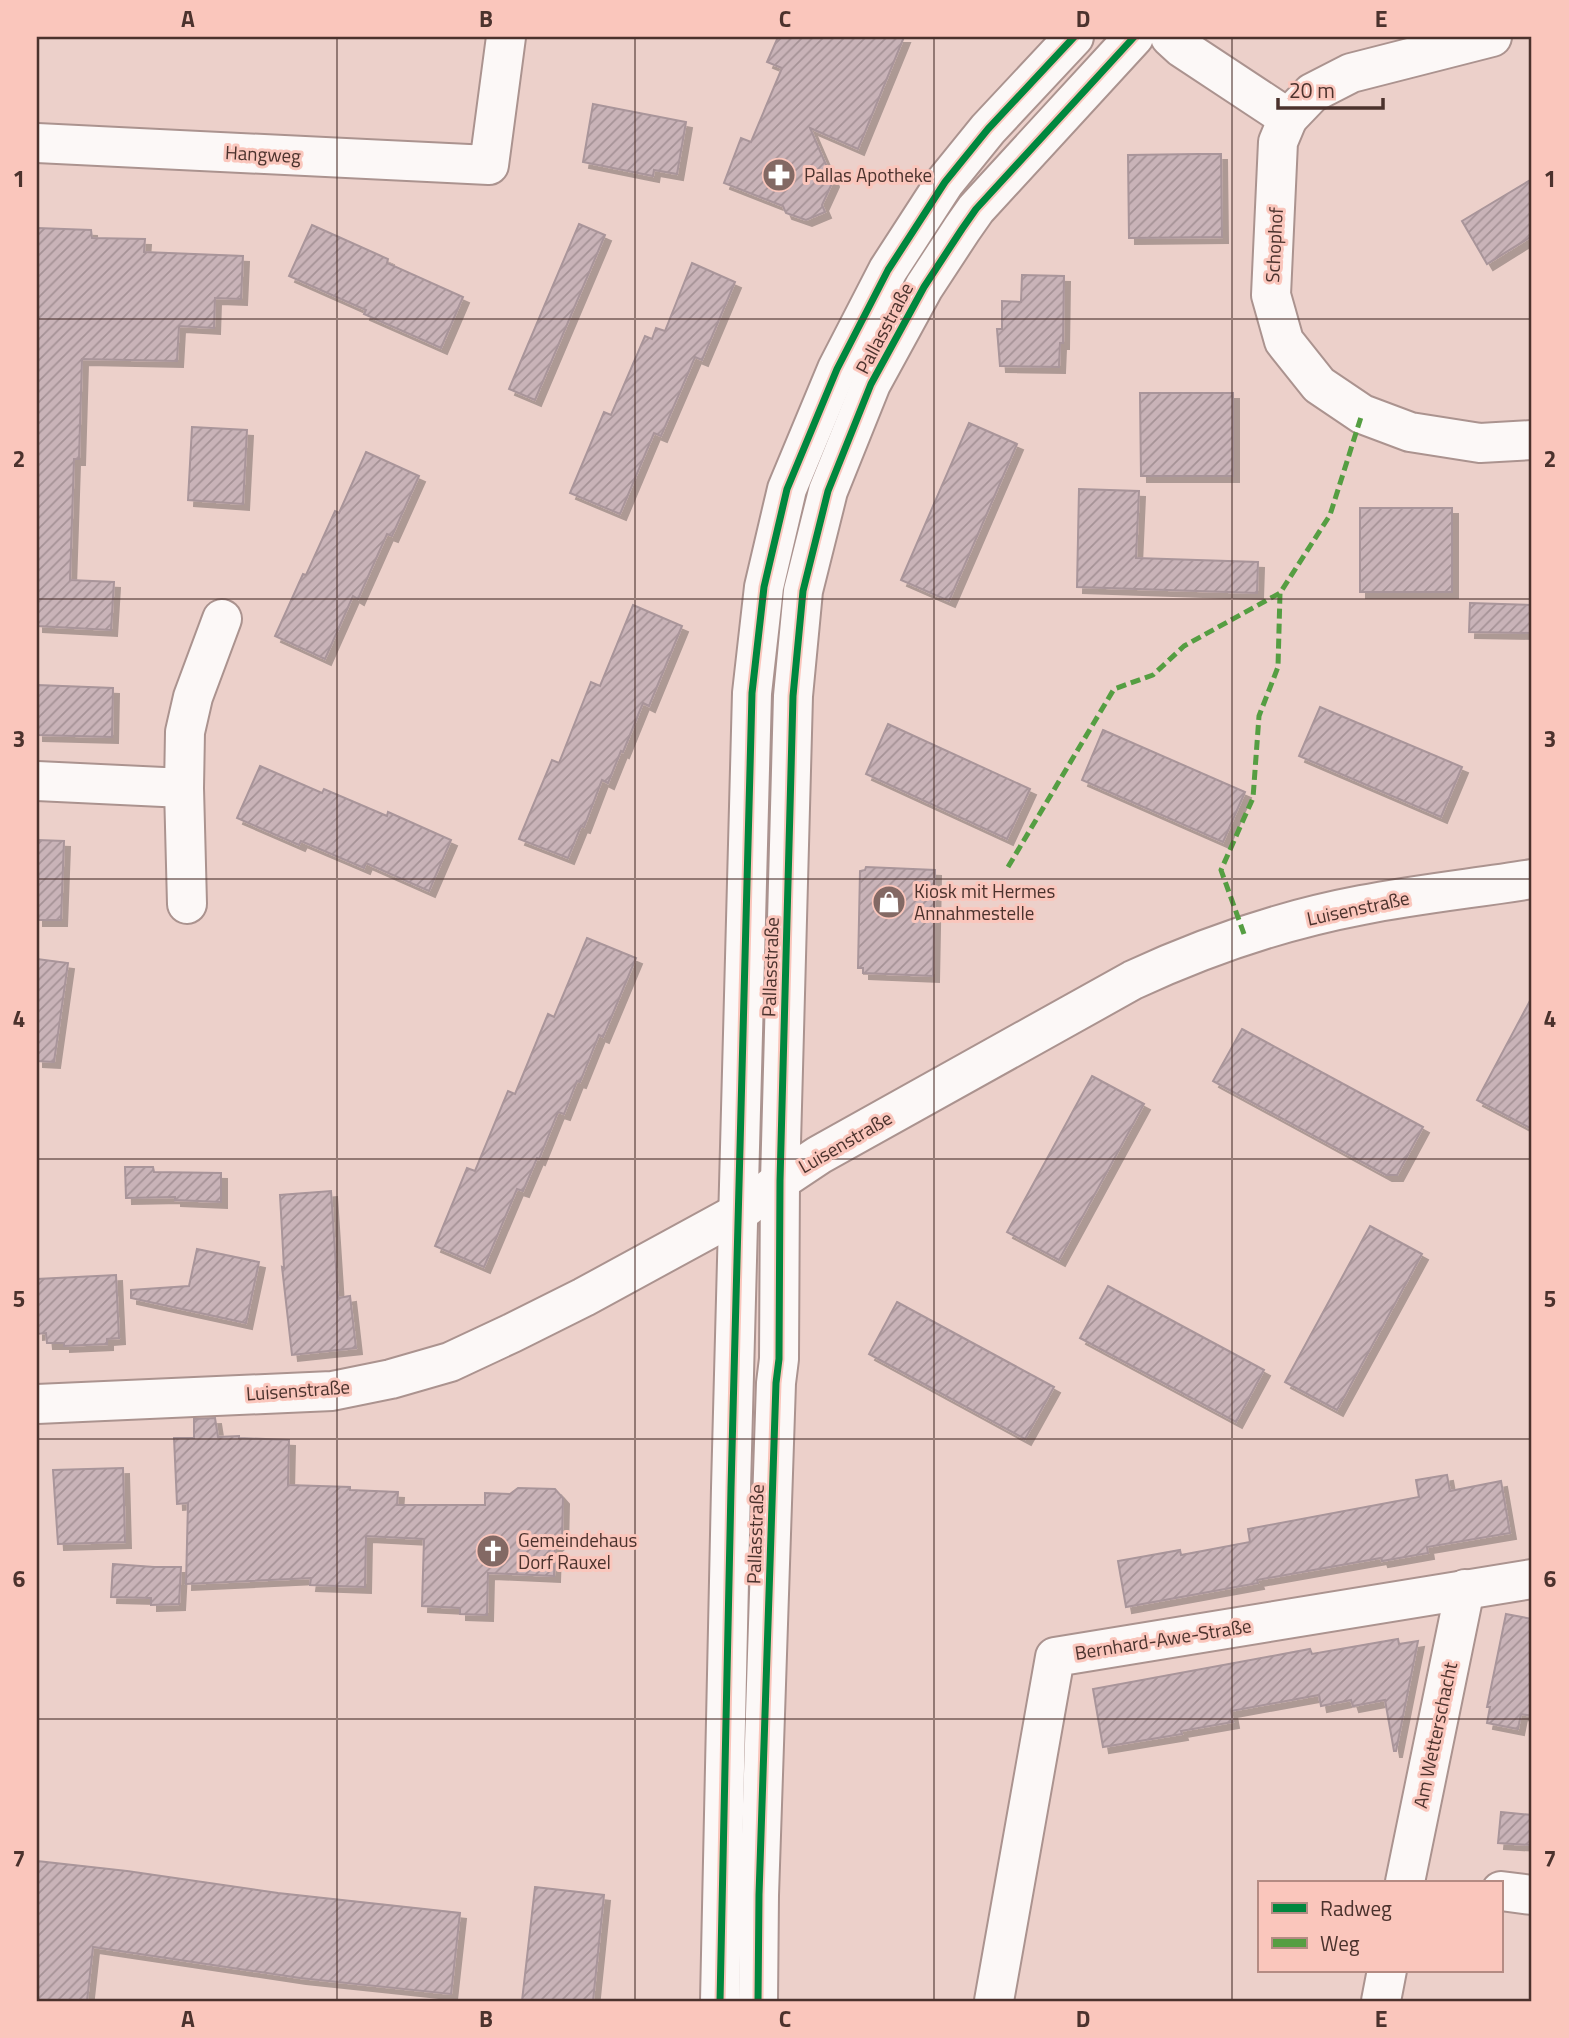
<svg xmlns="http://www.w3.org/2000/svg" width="1569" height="2038" font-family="'Titillium Web',sans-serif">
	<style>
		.building { fill: url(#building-hatch); stroke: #a9959a; stroke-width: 2; filter: url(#shadow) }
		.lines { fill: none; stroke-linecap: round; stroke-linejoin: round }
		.minor-casing { stroke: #ab938f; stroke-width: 42 }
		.major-casing { stroke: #ab938f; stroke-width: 42 }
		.minor { stroke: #fcf8f7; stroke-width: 38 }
		.major { stroke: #fcf8f7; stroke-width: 38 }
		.quiet { stroke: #559e42; stroke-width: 5; stroke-dasharray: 10 5; stroke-linecap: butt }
		.cycleway-casing { stroke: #fac6bc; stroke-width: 11 }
		.cycleway { stroke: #00873e; stroke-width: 7 }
		.grid { fill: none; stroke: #4b322d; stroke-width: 2; stroke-opacity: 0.55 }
		.labels { text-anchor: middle; stroke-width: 6; stroke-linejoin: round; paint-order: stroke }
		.street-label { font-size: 19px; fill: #4b322d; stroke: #fac6bc }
		.poi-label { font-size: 19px; fill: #4b322d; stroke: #fac6bc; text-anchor: start }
		.neatline { fill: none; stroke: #4b322d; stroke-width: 2.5 }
		.grid-label { font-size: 23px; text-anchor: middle; font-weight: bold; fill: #4b322d }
	</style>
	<defs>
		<pattern id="building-hatch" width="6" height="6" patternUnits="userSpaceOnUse" patternTransform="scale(1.75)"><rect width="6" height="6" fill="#c9b3b8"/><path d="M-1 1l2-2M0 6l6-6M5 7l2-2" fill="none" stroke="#a59296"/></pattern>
		<filter id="shadow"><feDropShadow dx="6" dy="6" stdDeviation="0" flood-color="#0004"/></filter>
	</defs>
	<rect width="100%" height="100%" fill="#ecd0ca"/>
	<g class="building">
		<path d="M778 37H904L858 149 810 128 833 181 822 205 825 212 806 220 786 213 783 206 724 183 741 138 751 142 782 68 767 62Z"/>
		<path d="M593 104 686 122 677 174 654 170 653 176 583 162Z"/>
		<path d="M1198 154H1221L1222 237 1129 238 1128 155Z"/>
		<path d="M1532 179V236L1487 264 1462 221Z"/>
		<path d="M579 224 605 235 535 400 509 389Z"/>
		<path d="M312 225 388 259 387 263 463 297 441 348 364 314 366 310 289 276Z"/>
		<path d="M37 228 91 230 92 238 145 239 144 252 243 256 241 299 215 298 214 328 179 326 177 361 82 359 79 459H74L70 580 114 582 111 630 37 626Z"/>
		<path d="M692 263 735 282 702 360 695 357 661 436 654 433 620 514 570 493 604 412 611 415 645 336 652 339 656 328 665 331Z"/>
		<path d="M1022 275 1064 276 1063 343H1060L1059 367 1000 366 997 329H1002V301L1021 302Z"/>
		<path d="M1140 393H1233V476H1141Z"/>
		<path d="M969 423 1017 444 949 601 901 580Z"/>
		<path d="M192 427 247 430 243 504 188 500Z"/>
		<path d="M366 452 419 476 392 536 387 534 358 599 353 596 325 659 275 636 303 574 306 575 335 511 339 513Z"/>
		<path d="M1079 489 1139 491 1136 558 1258 562 1257 593 1077 587Z"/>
		<rect x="1360" y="508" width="92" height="84"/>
		<path d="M1470 603 1532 605V633L1469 632Z"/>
		<path d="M633 605 682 626 649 706 643 703 623 752 621 751 608 783 602 780 584 827 581 826 568 858 519 839 552 760 559 763 591 682 600 686Z"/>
		<path d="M37 685 113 688 112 737 37 735Z"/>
		<path d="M1320 707 1462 767 1441 817 1299 756Z"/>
		<path d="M888 724 1030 789 1007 839 866 774Z"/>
		<path d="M1103 730 1245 792 1223 842 1082 780Z"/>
		<path d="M260 766 322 793 324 789 387 816 388 812 451 840 429 891 366 863 364 868 301 841 299 845 237 818Z"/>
		<path d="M37 840 64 841 61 920H37Z"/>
		<path d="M866 867 935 870 933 976 863 973V968H858L860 871 865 870Z"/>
		<path d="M587 938 636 958 603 1037 599 1035 580 1082 577 1081 564 1114 558 1112 539 1159 537 1158 523 1191 517 1189 484 1267 435 1246 467 1168 475 1171 508 1091 515 1094 548 1014 554 1017Z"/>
		<path d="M37 959 68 963 54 1062 37 1061Z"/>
		<path d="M1532 997V1129L1477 1100Z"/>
		<path d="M1242 1029 1423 1127 1397 1175H1386L1213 1081Z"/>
		<path d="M1092 1076 1144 1104 1059 1260 1007 1232Z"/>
		<path d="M125 1167H153L154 1172 221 1173V1202L175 1200V1197L126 1198Z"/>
		<path d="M331 1191 338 1298 350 1296 356 1348 292 1355 282 1267 284 1268 280 1195Z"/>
		<path d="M1370 1226 1422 1254 1337 1410 1285 1382Z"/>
		<path d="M197 1249 259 1262 246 1323 131 1298V1290L189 1286Z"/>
		<path d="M116 1275 119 1338 107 1339V1344L64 1346V1343H47L46 1333 37 1334V1279Z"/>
		<path d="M1108 1286 1264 1370 1236 1422 1080 1338Z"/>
		<path d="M897 1302 1054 1387 1025 1439 869 1354Z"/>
		<path d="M215 1418 218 1437 239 1436V1438L289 1440 288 1485 350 1487V1490L398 1492 397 1505H485V1493L510 1494 518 1488 555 1489 563 1498 562 1540 555 1546 554 1576 488 1573 487 1615 460 1614V1608L422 1606 424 1539 366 1536 365 1587 310 1585 311 1578 186 1584 188 1503 177 1504 174 1438H194V1419Z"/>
		<path d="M123 1468 125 1542 58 1544 53 1470Z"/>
		<path d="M1447 1475 1450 1491 1501 1481 1510 1533 1427 1547 1428 1553 1382 1561 1381 1558 1257 1580 1258 1583 1126 1607 1118 1561 1180 1550 1181 1555 1250 1542 1248 1529 1419 1497 1416 1480Z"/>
		<path d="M113 1564 154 1567H181L179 1604 151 1605V1598L111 1597Z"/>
		<path d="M1506 1614 1532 1619V1716L1521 1714 1518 1729 1487 1723 1490 1707H1487Z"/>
		<path d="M1398 1639 1399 1644 1418 1641 1396 1751H1394L1385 1700 1353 1706 1351 1700 1321 1706 1319 1695 1231 1711 1233 1722 1181 1731 1182 1734 1103 1747 1093 1689 1310 1649 1312 1654Z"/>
		<path d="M1501 1812 1532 1815V1845L1498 1843Z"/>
		<path d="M37 1861 127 1871 278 1893 460 1913 451 1994 300 1978 93 1947 87 2001H37Z"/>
		<path d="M535 1887 604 1895 593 2001H522Z"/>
	</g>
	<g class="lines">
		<defs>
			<g id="minor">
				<path d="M1170 37 1182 48 1288 118 1312 93 1351 73 1492 37"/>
				<path d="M1288 118 1278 142 1271 295 1284 341 1319 385 1362 414 1410 432 1480 443 1532 440"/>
				<path d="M37 143 489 165 506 37"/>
				<path d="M37 781 184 788 185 732 193 697 222 619"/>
				<path d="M184 788 187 904"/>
				<path d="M37 1404 332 1391 391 1379 450 1362 512 1333 584 1297 740 1212 780 1181 819 1155 1133 980C1206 946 1283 920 1362 905 1418 894 1476 888 1532 879"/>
				<path d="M1405 1882 1465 1589"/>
				<path d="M1501 1891 1532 1895"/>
				<path d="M994 2001 1055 1657 1532 1579"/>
				<path d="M1381 2001 1387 1970"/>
			</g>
			<g id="major">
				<path d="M720 2001 731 1488 752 693 764 587 787 489 837 369 888 270 945 182 988 129 1074 37"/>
				<path d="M758 2001 759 1895 776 1383 779 1359 780 1181 793 696 803 591 828 491 871 384 924 287 962 229 976 209 1134 37"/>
			</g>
		</defs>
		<use href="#minor" class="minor-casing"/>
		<use href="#major" class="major-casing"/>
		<use href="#minor" class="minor"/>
		<use href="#major" class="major"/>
		<g class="quiet">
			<path d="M1008 867 1114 689 1153 675 1184 646 1280 593"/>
			<path d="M1244 934 1221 870 1253 798 1259 716 1278 667 1280 593 1330 515 1362 414"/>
		</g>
		<defs>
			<g id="cycleway">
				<path d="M720 2001 731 1488 752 693 764 587 787 489 837 369 888 270 945 182 988 129 1074 37"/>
				<path d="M758 2001 759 1895 776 1383 779 1359 780 1181 793 696 803 591 828 491 871 384 924 287 962 229 976 209 1134 37"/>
			</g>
		</defs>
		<use href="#cycleway" class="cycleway-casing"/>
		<use href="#cycleway" class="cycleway"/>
	</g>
	<path class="grid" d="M337 37V2001M635 37V2001M934 37V2001M1232 37V2001M37 319H1532M37 599H1532M37 879H1532M37 1159H1532M37 1439H1532M37 1719H1532"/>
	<defs>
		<symbol id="pharmacy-disc" viewBox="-11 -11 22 22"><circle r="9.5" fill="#836964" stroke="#fac6bc"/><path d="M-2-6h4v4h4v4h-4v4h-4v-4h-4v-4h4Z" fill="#fff"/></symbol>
		<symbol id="shop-disc" viewBox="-11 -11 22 22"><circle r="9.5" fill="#836964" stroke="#fac6bc"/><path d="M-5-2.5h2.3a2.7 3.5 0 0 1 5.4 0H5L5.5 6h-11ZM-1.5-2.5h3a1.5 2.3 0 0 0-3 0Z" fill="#fff"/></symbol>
		<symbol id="church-disc" viewBox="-11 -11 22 22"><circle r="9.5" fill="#836964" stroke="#fac6bc"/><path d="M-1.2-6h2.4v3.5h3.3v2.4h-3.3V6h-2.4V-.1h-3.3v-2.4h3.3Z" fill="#fff"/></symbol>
	</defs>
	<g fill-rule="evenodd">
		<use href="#pharmacy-disc" x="760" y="156" width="38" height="38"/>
		<use href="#shop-disc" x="870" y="883" width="38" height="38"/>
		<use href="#church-disc" x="474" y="1532" width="38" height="38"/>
	</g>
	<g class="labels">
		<g class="street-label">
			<text transform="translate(263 154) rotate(3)" y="7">Hangweg</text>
			<text transform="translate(1274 245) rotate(-87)" y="7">Schophof</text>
			<text transform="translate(884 328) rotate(-62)" y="7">Pallasstraße</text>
			<text transform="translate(1358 908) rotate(-12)" y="7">Luisenstraße</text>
			<text transform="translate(770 967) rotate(-88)" y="7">Pallasstraße</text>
			<text transform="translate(845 1142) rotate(-30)" y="7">Luisenstraße</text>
			<text transform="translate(298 1390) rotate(-4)" y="7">Luisenstraße</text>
			<text transform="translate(755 1534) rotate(-88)" y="7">Pallasstraße</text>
			<text transform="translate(1163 1639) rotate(-9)" y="7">Bernhard-Awe-Straße</text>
			<text transform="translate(1435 1735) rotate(-78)" y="7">Am Wetterschacht</text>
		</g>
		<g class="poi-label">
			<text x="804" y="182">Pallas Apotheke</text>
			<text x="914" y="898">Kiosk mit Hermes<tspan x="914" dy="22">Annahmestelle</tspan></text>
			<text x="518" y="1547">Gemeindehaus<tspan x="518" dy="22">Dorf Rauxel</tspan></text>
		</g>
	</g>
	<rect width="1569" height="2038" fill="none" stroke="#fac6bc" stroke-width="77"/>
	<rect x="1258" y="1881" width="245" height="91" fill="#fac6bc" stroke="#b48b83" stroke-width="2"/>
	<rect x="1272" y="1903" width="35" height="10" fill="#00873e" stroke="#b48b83" stroke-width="2"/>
	<text x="1320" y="1916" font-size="21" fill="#4b322d">Radweg</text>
	<rect x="1272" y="1938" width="35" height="10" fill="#559e42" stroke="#b48b83" stroke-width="2"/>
	<text x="1320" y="1951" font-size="21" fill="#4b322d">Weg</text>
	<path d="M1278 98v10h105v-10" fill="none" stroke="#4b322d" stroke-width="3.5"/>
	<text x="1289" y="98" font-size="21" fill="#4b322d" stroke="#fac6bc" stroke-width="5" paint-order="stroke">20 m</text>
	<rect x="38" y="38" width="1492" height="1962" class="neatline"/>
	<g class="grid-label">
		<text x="188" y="27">A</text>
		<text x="486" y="27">B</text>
		<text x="785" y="27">C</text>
		<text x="1083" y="27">D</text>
		<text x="1381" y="27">E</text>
		<text x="19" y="187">1</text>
		<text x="1550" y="187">1</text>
		<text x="19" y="467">2</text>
		<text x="1550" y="467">2</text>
		<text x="19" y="747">3</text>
		<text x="1550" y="747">3</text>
		<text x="19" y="1027">4</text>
		<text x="1550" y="1027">4</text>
		<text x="19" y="1307">5</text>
		<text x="1550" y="1307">5</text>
		<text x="19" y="1587">6</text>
		<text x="1550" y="1587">6</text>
		<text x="19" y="1867">7</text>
		<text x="1550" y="1867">7</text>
		<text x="188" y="2027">A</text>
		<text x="486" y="2027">B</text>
		<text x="785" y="2027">C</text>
		<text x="1083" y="2027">D</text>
		<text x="1381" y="2027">E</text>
	</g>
</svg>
